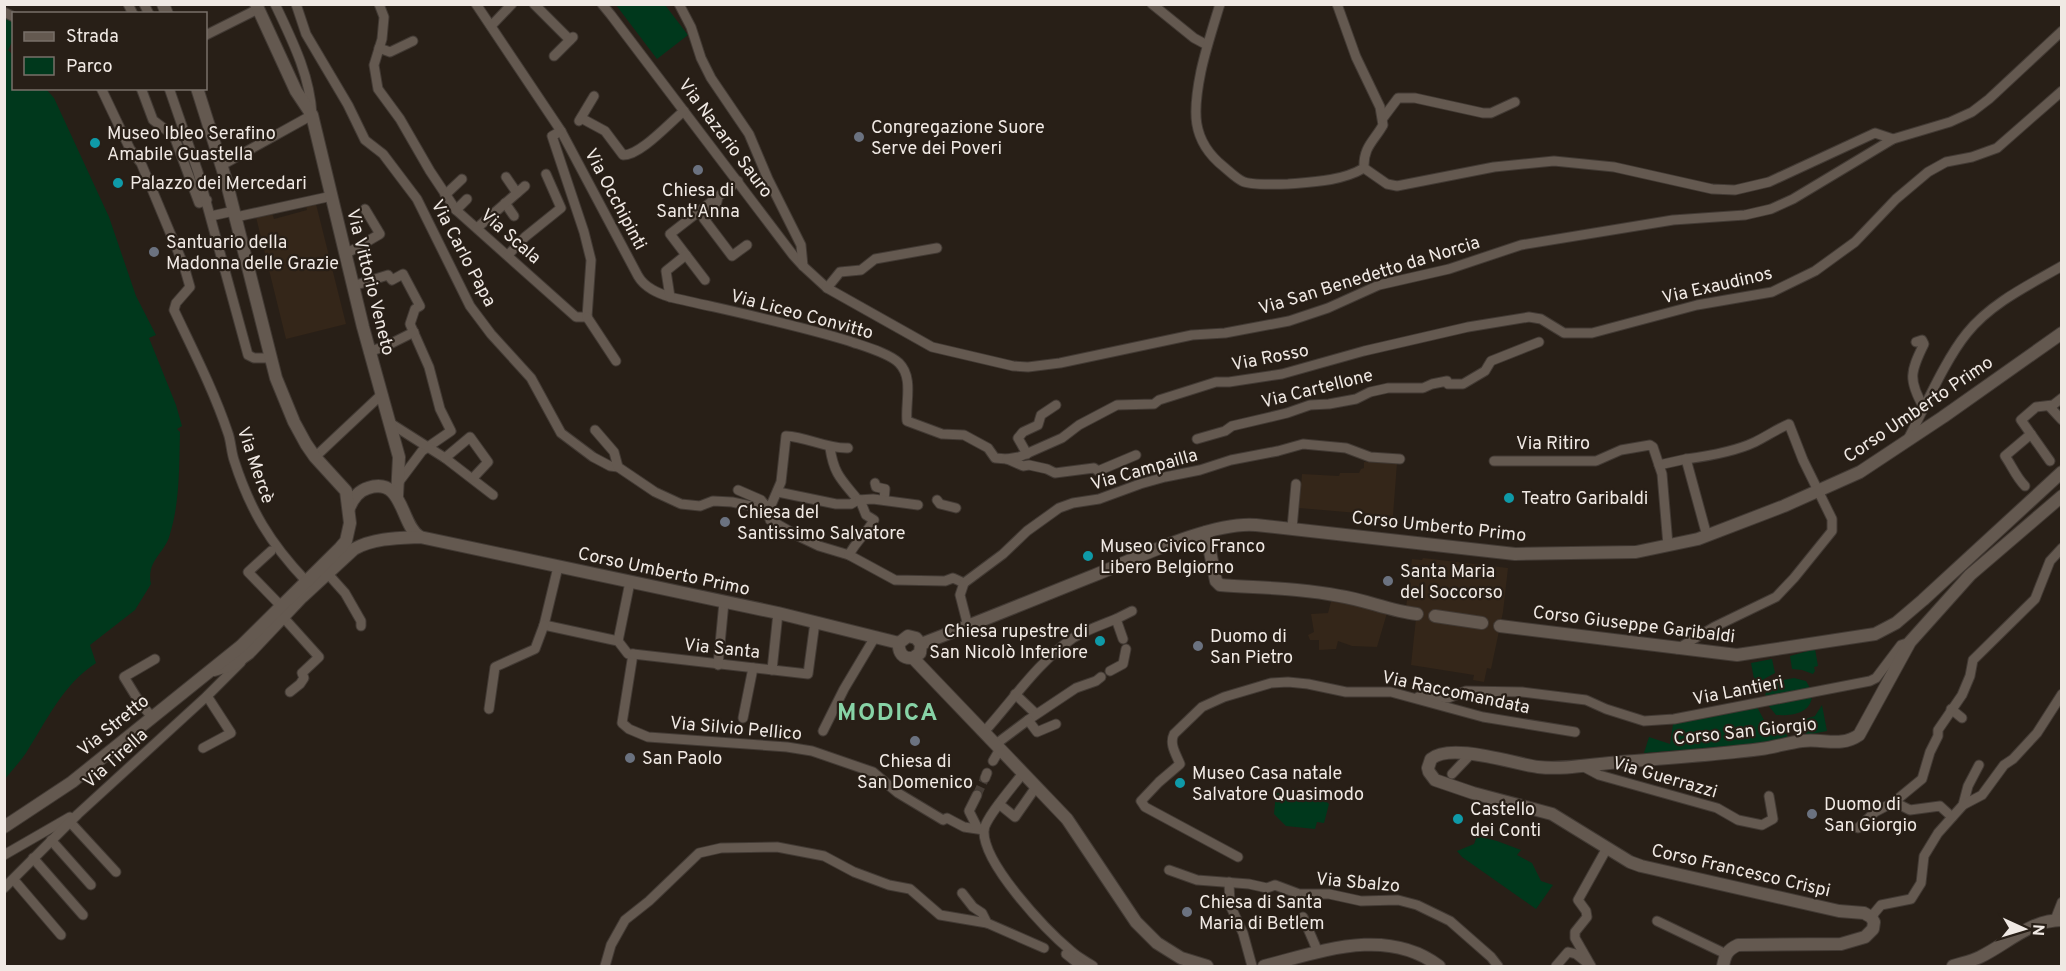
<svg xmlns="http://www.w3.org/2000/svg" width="2066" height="971" font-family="Overpass,sans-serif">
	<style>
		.built { fill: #342619 }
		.green { fill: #00381c }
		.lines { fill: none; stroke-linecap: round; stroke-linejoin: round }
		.street-tunnel { stroke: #463d36; stroke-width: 9; stroke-dasharray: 9 4.5; stroke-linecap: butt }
		.street-casing { stroke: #423a34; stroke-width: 11 }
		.secondary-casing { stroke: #423a34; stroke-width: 14 }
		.street { stroke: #645950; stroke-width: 9 }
		.secondary { stroke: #645950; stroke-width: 12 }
		.worship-dot { fill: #6b7280; stroke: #281f17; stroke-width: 2 }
		.culture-dot { fill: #0f9aa8; stroke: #281f17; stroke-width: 2 }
		.labels { text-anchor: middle; stroke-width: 4.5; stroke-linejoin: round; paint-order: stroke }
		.poi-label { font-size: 18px; fill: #f0e9e4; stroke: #281f17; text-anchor: start }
		.street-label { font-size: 18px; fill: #f0e9e4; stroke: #281f17 }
		.district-label { font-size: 24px; font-weight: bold; letter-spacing: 1.5px; fill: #87d3a6; stroke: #281f17 }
	</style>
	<rect width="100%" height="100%" fill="#281f17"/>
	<g class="built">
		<path d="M316 204 346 324 286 339 256 217 272 213 274 219 307 210 306 206Z"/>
		<path d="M1364 462 1397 463 1393 516 1299 508 1302 474 1339 476 1340 473H1359L1361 469 1364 468Z"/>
		<path d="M1423 558 1508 568 1503 612 1491 669 1487 668 1484 682 1473 680 1474 675 1411 665 1417 609 1406 608 1412 559 1422 560Z"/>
		<path d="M1332 598 1387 613 1377 647 1352 646 1338 641 1336 649 1319 650V640H1310L1308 635 1314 632 1311 614 1328 613Z"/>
	</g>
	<g class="green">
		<path d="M616 5H665L688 35 657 59Z"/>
		<path d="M4 17 13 22V40L8 50 13 55 14 88 46 89 54 98 109 217 136 296 156 335 149 338 176 405 182 426 177 429 180 432C179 467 180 501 170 534 165 554 146 560 151 584L135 610 90 645 96 663C63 684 46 722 26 753 20 762 12 770 5 779Z"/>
		<path d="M1815 649 1818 666 1814 667 1815 671 1813 674 1802 670 1792 669 1790 656Z"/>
		<path d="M1772 659 1775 673 1755 684 1751 663Z"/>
		<path d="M1794 678 1806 681 1810 688 1765 697C1767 680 1780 681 1794 678Z"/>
		<path d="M1812 696C1811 714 1790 716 1776 715L1768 705Z"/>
		<path d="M1822 705 1827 731 1806 735 1803 720 1815 716Z"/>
		<path d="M1757 707 1764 720 1778 725 1785 724 1788 739 1766 743 1644 753 1649 737 1670 744 1673 724Z"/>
		<path d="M1293 788 1318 794 1329 804 1324 823 1317 822 1315 829 1286 826 1274 814 1276 793 1291 796Z"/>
		<path d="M1477 836 1497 841 1521 850 1517 855 1532 863 1541 881 1553 885 1536 909 1462 857 1457 851 1474 844Z"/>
	</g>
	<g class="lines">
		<path class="street-tunnel" d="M977 795 985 778"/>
		<defs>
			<g id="street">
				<path d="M128 4 133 14"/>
				<path d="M144 4 149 14"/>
				<path d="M296 4 306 34 348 105 365 140 383 154 417 199 470 306 491 334 531 378 561 433 593 457 610 466 618 467 655 492 681 504 700 506 713 501 732 502 769 510 770 520 798 536 819 546 849 555 895 580 945 581 953 578 964 583"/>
				<path d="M379 4 384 17 382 39 374 65 378 89 400 119 430 171 456 210 576 317H587"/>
				<path d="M476 4 561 131 638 276C645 288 658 293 670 297 730 311 790 323 849 341 863 346 889 353 899 363 914 378 905 403 907 421L942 434 964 435 988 448 995 458 1007 459 1023 466 1029 465 1047 469 1055 473 1094 468 1098 471 1136 455"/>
				<path d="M534 4 570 40"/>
				<path d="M602 4 611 15 793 255 803 266 827 288 932 347 1013 366 1028 367 1060 363 1192 335 1225 333 1289 321 1328 308 1379 285 1449 269 1521 245 1673 220 1745 215 1771 209 1793 199 1893 139 1950 122 1972 112 1989 99 2062 31"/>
				<path d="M679 4 691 27 701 58 711 78 749 134 768 179 801 245 803 266"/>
				<path d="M1152 4 1194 38 1207 45"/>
				<path d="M1220 4C1213 27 1206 48 1201 71 1193 110 1190 140 1224 167 1230 172 1236 178 1242 181 1251 186 1278 184 1288 184 1313 182 1342 181 1364 168 1363 147 1374 141 1383 125L1380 107 1356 57 1337 4"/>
				<path d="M4 12 14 17"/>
				<path d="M491 26 512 4"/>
				<path d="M206 35 258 9"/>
				<path d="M379 48 390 52 413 41"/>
				<path d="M554 56 573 37"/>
				<path d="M101 88 130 149 141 163 184 266 190 287 176 303 174 310C193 350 214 391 228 433 231 441 231 451 234 460 250 510 270 543 306 581"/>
				<path d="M141 88 153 120 174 136 199 203 207 200"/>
				<path d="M169 88 198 172 248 355 254 358H270"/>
				<path d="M581 118 605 131 623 155C640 156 670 122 684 111"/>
				<path d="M1383 118 1398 98H1415L1483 113H1491L1515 102"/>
				<path d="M579 121 594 96"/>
				<path d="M561 131 552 136 584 232 591 260 587 317"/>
				<path d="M222 165 312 115C310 75 292 40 275 4"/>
				<path d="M1364 168 1387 184 1397 186 1494 167 1554 161 1614 167 1712 189 1735 190 1769 182 1875 133 1893 139"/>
				<path d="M506 177 517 193"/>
				<path d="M445 195 462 179"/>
				<path d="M718 197 715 210 704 219 732 256 747 245"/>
				<path d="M505 203 514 216"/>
				<path d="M365 209 380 234 368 241"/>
				<path d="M456 210 467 199"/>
				<path d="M211 216 234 211"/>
				<path d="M236 217 332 196"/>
				<path d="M477 228 525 186"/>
				<path d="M345 254 362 245"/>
				<path d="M508 255 525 237 561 208 546 174"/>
				<path d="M705 280 670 234 738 181"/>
				<path d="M353 286 388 275 392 280 403 274 420 306 415 309 410 324 429 367 440 409 451 431 422 451 398 483"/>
				<path d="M827 288 840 272 861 270 875 259 937 248"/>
				<path d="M670 297 666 271 686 255"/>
				<path d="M587 317 616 361"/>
				<path d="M1916 342 1922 340 1924 344C1910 372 1908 380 1924 408"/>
				<path d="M369 352 388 345 414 332"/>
				<path d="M2049 406 2062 420"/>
				<path d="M390 423 445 458 493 495"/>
				<path d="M595 430 614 452 618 467"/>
				<path d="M1197 439 1225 431 1232 426 1287 413 1310 405 1329 404 1356 399 1370 392 1388 388H1423L1432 384 1447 381 1448 384H1463L1485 371 1491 361 1539 342"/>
				<path d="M1908 439C1925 407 1945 360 1967 333 1991 303 2029 285 2062 266"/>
				<path d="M830 448C834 475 842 480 858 500"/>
				<path d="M1027 454 1018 438 1023 432 1038 425 1041 415 1056 405"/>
				<path d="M315 457 381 395"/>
				<path d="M445 458 470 437 488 462 473 478"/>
				<path d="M1007 459 1019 457 1062 438 1079 425 1117 405 1154 404 1159 400 1216 382H1229L1282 374 1364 351 1468 327 1529 317 1541 319 1564 333H1592L1697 305 1772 292 1815 271 1855 242 1896 199 1928 172 1946 162 1972 157 1997 148 2062 91"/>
				<path d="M1494 461H1596L1621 450 1650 445 1653 447 1662 474 1668 545"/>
				<path d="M2050 461 2021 420 2036 407 2053 405 2062 398"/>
				<path d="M1659 465 1686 459"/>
				<path d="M875 483 876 487 885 489 884 500"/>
				<path d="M2025 486C2016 477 2012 466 2005 456L2031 434"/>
				<path d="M738 490 761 500 769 510 781 482 786 436C808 437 826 449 848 448"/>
				<path d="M778 492 836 504H851L858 500 873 499 918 505"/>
				<path d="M937 500 940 504 956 508"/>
				<path d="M1292 528 1296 484"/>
				<path d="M271 551 248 572 281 606"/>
				<path d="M849 555C856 541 867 533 874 520L866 515 860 500"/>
				<path d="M558 567 544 625 618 641 628 654H633L622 723 629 729 648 737 787 747 812 751 873 772 898 793 943 820 947 818 964 827 984 830"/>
				<path d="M328 574 345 593 361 621V626"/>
				<path d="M283 617 319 657 302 673 304 678 300 684 290 692"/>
				<path d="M1116 619 1132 611"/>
				<path d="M968 626 960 595 964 583 1003 554 1027 531 1059 508 1073 503 1099 499 1140 484 1165 477 1200 470 1231 460 1278 451 1303 444 1346 448 1370 457 1400 459"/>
				<path d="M618 641 630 582"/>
				<path d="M1677 649 1714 627 1776 597 1794 578 1832 531V519L1803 460 1789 424C1777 429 1767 436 1755 442 1734 452 1709 456 1686 459L1707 536"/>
				<path d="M633 654 808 674 815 622"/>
				<path d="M718 665 724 602"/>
				<path d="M772 670 778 613"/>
				<path d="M1110 671 1123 664 1126 649"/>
				<path d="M1015 694 1035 713"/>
				<path d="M1418 697 1425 695 1448 698 1466 691 1522 692 1586 700 1606 709 1644 721 1674 719 1870 681 1876 678 1901 645 1910 642"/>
				<path d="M489 709 495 667 535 649 544 625"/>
				<path d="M1951 709 1962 718"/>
				<path d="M152 717 140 703 124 677 155 659"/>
				<path d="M743 718 753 668"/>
				<path d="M1028 720 1076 688 1096 681 1101 677"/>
				<path d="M823 731 844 689 875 637"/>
				<path d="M984 732C1013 700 1037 663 1073 638 1086 630 1101 625 1116 619L1123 639"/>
				<path d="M996 744 1028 720 1037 732 1056 724"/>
				<path d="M203 748 231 733 207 696"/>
				<path d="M993 761 1000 749"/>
				<path d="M1582 766 1599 775 1717 808 1738 820 1762 825 1773 819 1769 796"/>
				<path d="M1023 773C1015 784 985 818 984 830 982 863 1046 930 1071 951 1077 957 1086 961 1093 966"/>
				<path d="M1452 774 1471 754"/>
				<path d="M985 778 987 773"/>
				<path d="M1894 802 1910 810 1940 806 1952 817"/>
				<path d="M999 804 1015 817 1036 787"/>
				<path d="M1963 805 1968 786 1979 765"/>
				<path d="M70 822 116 872"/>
				<path d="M977 827 969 811 977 795"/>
				<path d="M1858 828 1875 812 1894 802 1922 779 1930 752 1938 736V730L1962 695 1970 676 1973 660 2035 599 2050 561 2062 548"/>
				<path d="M51 840 91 885"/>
				<path d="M4 855 70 817"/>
				<path d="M1238 857 1145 807 1141 801 1159 782 1180 764C1176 754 1169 744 1174 734L1202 707 1224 697 1271 683 1288 682 1308 684 1346 692H1391L1483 717 1575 732"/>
				<path d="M33 858 83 915"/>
				<path d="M1169 870 1197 880 1249 884 1267 888 1275 885 1299 894H1329L1361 901 1398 900 1417 905 1450 921 1491 957 1498 966"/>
				<path d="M14 880 61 935"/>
				<path d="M1229 882 1230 905 1243 933 1252 966"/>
				<path d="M4 888 78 814 207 696 241 662"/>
				<path d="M962 893 973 907 982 913 987 923 1044 948"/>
				<path d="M1303 917 1318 952"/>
				<path d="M1871 917 1881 905 1911 899 1921 883 1924 856 1938 833 1963 805 1982 795 2004 765 2013 759 2037 733 2062 694"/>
				<path d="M2055 920 2062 902"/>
				<path d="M1657 921 1726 954"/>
				<path d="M1066 954 1081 966"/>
				<path d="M605 966 611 945 625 920 649 901 699 853 721 848 777 847 824 856 854 872 889 885 910 889 940 915 987 923"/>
				<path d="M1556 966 1568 952 1576 954 1586 962"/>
				<path d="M1591 966 1575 938V932L1587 917 1586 911 1578 900 1607 848"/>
			</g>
			<g id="secondary">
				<path d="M163 4 167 14"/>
				<path d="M256 4 296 91 312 115 363 327 399 457 397 496"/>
				<path d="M349 508C353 498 358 491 368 488 404 476 400 525 420 537"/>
				<path d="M1206 532 1216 581 1220 585C1260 588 1301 588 1340 596 1366 600 1390 611 1417 614"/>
				<path d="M1435 616 1482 623"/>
				<path d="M1500 626 1737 655 1875 634 1896 623 1923 600 2062 472"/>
				<path d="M921 644C979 622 1037 598 1095 575 1137 558 1212 521 1256 525L1515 554 1636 552 1698 539 1784 506 1860 472 1943 417 2062 333"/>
				<path d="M913 658 920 653 921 644 916 638 908 636 899 643C898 653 903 659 913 658L1067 819 1136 922 1157 943 1181 958 1207 966"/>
				<path d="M214 670 234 664 249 653 302 597 354 549C374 538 398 538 420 537L778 613 899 643"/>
				<path d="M4 827 72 782 241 646 340 548 346 541 350 523 346 491 315 457 306 444 294 422 276 378 226 180 197 88"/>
				<path d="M1264 966C1320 952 1386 926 1439 966"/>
				<path d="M1723 966C1725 955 1727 950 1738 945L1841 944 1865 937 1873 929 1874 922 1871 917 1864 913 1839 911 1641 866 1630 862 1552 814 1473 793 1435 780 1429 772 1428 768 1431 759C1451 742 1514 764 1538 767 1565 770 1593 764 1620 762 1667 758 1714 755 1761 749 1775 747 1788 743 1802 741 1823 738 1840 748 1859 735L1910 642 1970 575 2062 496"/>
				<path d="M1953 966C1962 963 1972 961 1980 957 2007 944 2030 920 2062 920"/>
			</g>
		</defs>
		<use href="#street" class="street-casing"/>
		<use href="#secondary" class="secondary-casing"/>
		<use href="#street" class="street"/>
		<use href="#secondary" class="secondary"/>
	</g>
	<g class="worship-dot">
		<circle cx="859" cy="137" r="6"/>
		<circle cx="698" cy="170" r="6"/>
		<circle cx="154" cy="252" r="6"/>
		<circle cx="725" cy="522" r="6"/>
		<circle cx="1388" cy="581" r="6"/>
		<circle cx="1198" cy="646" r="6"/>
		<circle cx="915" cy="741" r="6"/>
		<circle cx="630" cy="758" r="6"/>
		<circle cx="1812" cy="814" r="6"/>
		<circle cx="1187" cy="912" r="6"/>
	</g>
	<g class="culture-dot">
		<circle cx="95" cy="143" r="6"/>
		<circle cx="118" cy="183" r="6"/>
		<circle cx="1509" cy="498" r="6"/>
		<circle cx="1088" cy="556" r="6"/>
		<circle cx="1100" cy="641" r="6"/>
		<circle cx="1180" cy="783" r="6"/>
		<circle cx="1458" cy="819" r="6"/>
	</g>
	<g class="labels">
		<g class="poi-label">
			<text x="871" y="133">Congregazione Suore<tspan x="871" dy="21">Serve dei Poveri</tspan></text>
			<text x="107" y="139">Museo Ibleo Serafino<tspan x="107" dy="21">Amabile Guastella</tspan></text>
			<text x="130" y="189">Palazzo dei Mercedari</text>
			<text x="698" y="196" text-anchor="middle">Chiesa di<tspan x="698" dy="21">Sant'Anna</tspan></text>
			<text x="166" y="248">Santuario della<tspan x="166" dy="21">Madonna delle Grazie</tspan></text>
			<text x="1521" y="504">Teatro Garibaldi</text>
			<text x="737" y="518">Chiesa del<tspan x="737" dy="21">Santissimo Salvatore</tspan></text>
			<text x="1100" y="552">Museo Civico Franco<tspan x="1100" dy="21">Libero Belgiorno</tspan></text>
			<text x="1400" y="577">Santa Maria<tspan x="1400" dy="21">del Soccorso</tspan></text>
			<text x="1088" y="637" text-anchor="end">Chiesa rupestre di<tspan x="1088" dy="21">San Nicolò Inferiore</tspan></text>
			<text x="1210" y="642">Duomo di<tspan x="1210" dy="21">San Pietro</tspan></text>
			<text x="642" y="764">San Paolo</text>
			<text x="915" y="767" text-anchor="middle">Chiesa di<tspan x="915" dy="21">San Domenico</tspan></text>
			<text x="1192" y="779">Museo Casa natale<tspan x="1192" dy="21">Salvatore Quasimodo</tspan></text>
			<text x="1824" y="810">Duomo di<tspan x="1824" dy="21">San Giorgio</tspan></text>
			<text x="1470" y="815">Castello<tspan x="1470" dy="21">dei Conti</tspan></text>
			<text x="1199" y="908">Chiesa di Santa<tspan x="1199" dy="21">Maria di Betlem</tspan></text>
		</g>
		<g class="street-label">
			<text transform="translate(726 138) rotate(53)" y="6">Via Nazario Sauro</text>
			<text transform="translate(616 199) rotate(62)" y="6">Via Occhipinti</text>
			<text transform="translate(511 236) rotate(41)" y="6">Via Scala</text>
			<text transform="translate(464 253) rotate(62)" y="6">Via Carlo Papa</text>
			<text transform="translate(1369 275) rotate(-17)" y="6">Via San Benedetto da Norcia</text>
			<text transform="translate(371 282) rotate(76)" y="6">Via Vittorio Veneto</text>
			<text transform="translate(1717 285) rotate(-13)" y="6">Via Exaudinos</text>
			<text transform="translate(802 314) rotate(15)" y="6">Via Liceo Convitto</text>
			<text transform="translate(1270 357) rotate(-11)" y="6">Via Rosso</text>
			<text transform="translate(1317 388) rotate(-14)" y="6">Via Cartellone</text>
			<text transform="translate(1918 409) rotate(-34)" y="6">Corso Umberto Primo</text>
			<text x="1553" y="449">Via Ritiro</text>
			<text transform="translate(256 465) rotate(71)" y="6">Via Mercè</text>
			<text transform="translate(1144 469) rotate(-16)" y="6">Via Campailla</text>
			<text transform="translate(1439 526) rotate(6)" y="6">Corso Umberto Primo</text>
			<text transform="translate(664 571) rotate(12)" y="6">Corso Umberto Primo</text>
			<text transform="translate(1634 624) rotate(7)" y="6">Corso Giuseppe Garibaldi</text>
			<text transform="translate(722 648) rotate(6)" y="6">Via Santa</text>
			<text transform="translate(1738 690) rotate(-11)" y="6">Via Lantieri</text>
			<text transform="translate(1456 692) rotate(12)" y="6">Via Raccomandata</text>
			<text transform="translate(113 725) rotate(-39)" y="6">Via Stretto</text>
			<text transform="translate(736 728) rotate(5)" y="6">Via Silvio Pellico</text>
			<text transform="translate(1745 731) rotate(-6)" y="6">Corso San Giorgio</text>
			<text transform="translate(115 758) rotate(-42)" y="6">Via Tirella</text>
			<text transform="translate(1665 777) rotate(16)" y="6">Via Guerrazzi</text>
			<text transform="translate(1741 870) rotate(13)" y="6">Corso Francesco Crispi</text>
			<text transform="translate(1358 882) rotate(5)" y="6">Via Sbalzo</text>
		</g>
		<g class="district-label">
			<text x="888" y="720">MODICA</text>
		</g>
	</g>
	<rect width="2066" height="971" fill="none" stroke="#f0e9e4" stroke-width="12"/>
	<rect x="12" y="12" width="195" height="78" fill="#281f17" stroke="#787069" stroke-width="1.5"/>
	<rect x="24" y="32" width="30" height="9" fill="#645950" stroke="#787069" stroke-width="1.5"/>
	<text x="66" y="42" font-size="18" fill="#f0e9e4">Strada</text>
	<rect x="24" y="57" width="30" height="18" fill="#00381c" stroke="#787069" stroke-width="1.5"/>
	<text x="66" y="72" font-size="18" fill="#f0e9e4">Parco</text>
	<g transform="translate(2024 929) rotate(94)" stroke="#281f17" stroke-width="4.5" paint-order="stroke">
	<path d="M0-4.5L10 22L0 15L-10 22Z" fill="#f0e9e4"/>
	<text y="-9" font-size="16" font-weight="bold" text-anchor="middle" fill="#f0e9e4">N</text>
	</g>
</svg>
